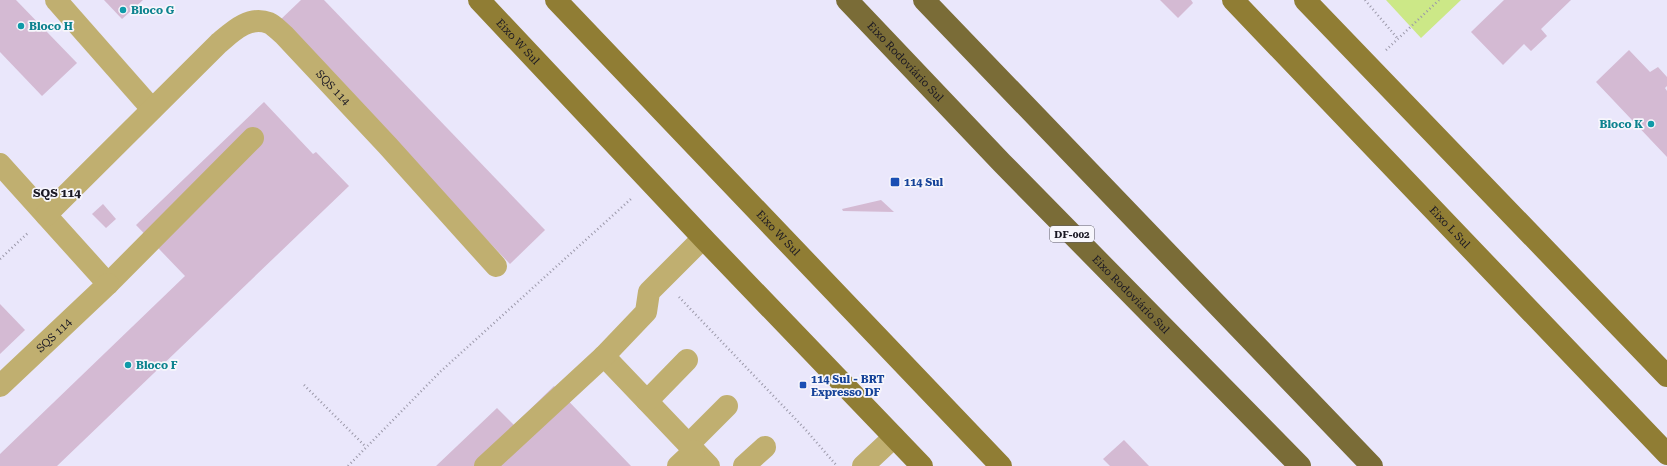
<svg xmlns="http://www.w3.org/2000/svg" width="1667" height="466" font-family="'Roboto Serif',serif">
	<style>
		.green { fill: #cce887 }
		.building { fill: #d4bad3 }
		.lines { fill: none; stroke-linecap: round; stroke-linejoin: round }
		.path { stroke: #9b98a9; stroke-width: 2.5; stroke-dasharray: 1 3; stroke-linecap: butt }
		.minor { stroke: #c0af70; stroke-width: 22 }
		.major { stroke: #907d34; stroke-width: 22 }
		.highway { stroke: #7a6c37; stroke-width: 22 }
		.culture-dot { fill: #0f9aa8; stroke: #f7f6fc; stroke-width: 1.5 }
		.transit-dot { fill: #1a4fb4; stroke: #f7f6fc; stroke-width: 1.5 }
		.labels { text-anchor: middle; stroke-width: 3.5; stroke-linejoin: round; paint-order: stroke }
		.shield { fill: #f7f6fc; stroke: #5c5b64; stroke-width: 1 }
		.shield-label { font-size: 10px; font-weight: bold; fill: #1a1823 }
		.culture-label { font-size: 11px; font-weight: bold; fill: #0d838f; stroke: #f7f6fc; text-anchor: start }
		.street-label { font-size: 11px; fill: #1a1823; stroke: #f7f6fc }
		.transit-label { font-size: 11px; font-weight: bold; fill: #164399; stroke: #f7f6fc; text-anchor: start }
		.neighbourhood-label { font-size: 12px; font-weight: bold; fill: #1a1823; stroke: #f7f6fc }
	</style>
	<rect width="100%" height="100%" fill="#eae7fb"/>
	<path class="green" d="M1386 0H1461L1421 38Z"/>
	<g class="building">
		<path d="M0 0H16L77 63 42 96 0 52Z"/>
		<path d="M104 0H143L122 19Z"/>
		<path d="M301 0H324L545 230 510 264 278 22Z"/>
		<path d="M1160 0H1191L1193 3 1178 18Z"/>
		<path d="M1504 0H1571L1541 29 1547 36 1531 51 1524 44 1503 65 1471 32Z"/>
		<path d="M1629 50 1650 72 1658 67 1667 77V86L1665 88 1667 91V157L1596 82Z"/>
		<path d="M264 102 313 154 316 152 349 186 57 466H0V454L185 276 136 225Z"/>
		<path d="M881 200 894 212 843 211 842 209Z"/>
		<path d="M103 204 116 219 106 228 92 214Z"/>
		<path d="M0 304 25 330 0 354Z"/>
		<path d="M554 386 631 466H436L497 408 514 425Z"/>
		<path d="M1124 440 1149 466H1110L1103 459Z"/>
	</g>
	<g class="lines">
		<g class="path">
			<path d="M1365 0 1398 39"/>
			<path d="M1386 50 1439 0"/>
			<path d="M0 259 29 232"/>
			<path d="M679 297 805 429 837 466"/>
			<path d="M304 385 366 447"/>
			<path d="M348 466 440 372 632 198"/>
		</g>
		<g class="minor">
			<path d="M56 0 152 109"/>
			<path d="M0 164 108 284 253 138"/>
			<path id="s1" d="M46 215 219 43C232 32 249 15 269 23 274 25 279 31 284 35L388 146 496 266"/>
			<path d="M604 356 709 466"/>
			<path id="s2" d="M0 386 108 284"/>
			<path d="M647 401 687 360"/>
			<path d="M689 444 727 406"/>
			<path d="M485 466 604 356 646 312 649 292 703 238"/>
			<path d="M678 466 694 451"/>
			<path d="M744 466 765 447"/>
			<path d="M863 466 894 437"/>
		</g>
		<g class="major">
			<path id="s3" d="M479 0 703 238 922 466"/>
			<path id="s4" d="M556 0 1001 466"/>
			<path id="s5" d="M1233 0 1667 454"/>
			<path d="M1305 0 1667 376"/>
		</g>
		<g class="highway">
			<path id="s6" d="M847 0 1002 163 1300 466"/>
			<path d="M924 0 1372 466"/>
		</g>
	</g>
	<g class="culture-dot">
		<circle cx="123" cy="10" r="4"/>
		<circle cx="21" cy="26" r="4"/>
		<circle cx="1651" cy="124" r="4"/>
		<circle cx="128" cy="365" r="4"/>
	</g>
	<g class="transit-dot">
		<rect x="890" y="177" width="10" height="10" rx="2"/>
		<rect x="799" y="381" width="8" height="8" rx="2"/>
	</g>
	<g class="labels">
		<rect class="shield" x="1050" y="226" width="44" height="16" rx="3"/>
		<g class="shield-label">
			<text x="1072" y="238">DF-002</text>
		</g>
		<g class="culture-label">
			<text x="131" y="14">Bloco G</text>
			<text x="29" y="30">Bloco H</text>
			<text x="1643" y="128" text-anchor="end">Bloco K</text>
			<text x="136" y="369">Bloco F</text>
		</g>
		<g class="street-label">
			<text dy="4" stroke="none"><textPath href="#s3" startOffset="57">Eixo W Sul</textPath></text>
			<text dy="4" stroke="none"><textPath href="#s6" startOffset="85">Eixo Rodoviário Sul</textPath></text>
			<text dy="4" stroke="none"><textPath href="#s1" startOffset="392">SQS 114</textPath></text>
			<text dy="4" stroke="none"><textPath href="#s5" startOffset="314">Eixo L Sul</textPath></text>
			<text dy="4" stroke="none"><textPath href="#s4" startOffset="322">Eixo W Sul</textPath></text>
			<text dy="4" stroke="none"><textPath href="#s6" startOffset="409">Eixo Rodoviário Sul</textPath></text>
			<text dy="4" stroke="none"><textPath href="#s2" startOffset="74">SQS 114</textPath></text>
		</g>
		<g class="transit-label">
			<text x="904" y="186">114 Sul</text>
			<text x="811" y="383">114 Sul - BRT<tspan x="811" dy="13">Expresso DF</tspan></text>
		</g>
		<g class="neighbourhood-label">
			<text x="57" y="197">SQS 114</text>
		</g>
	</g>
</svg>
